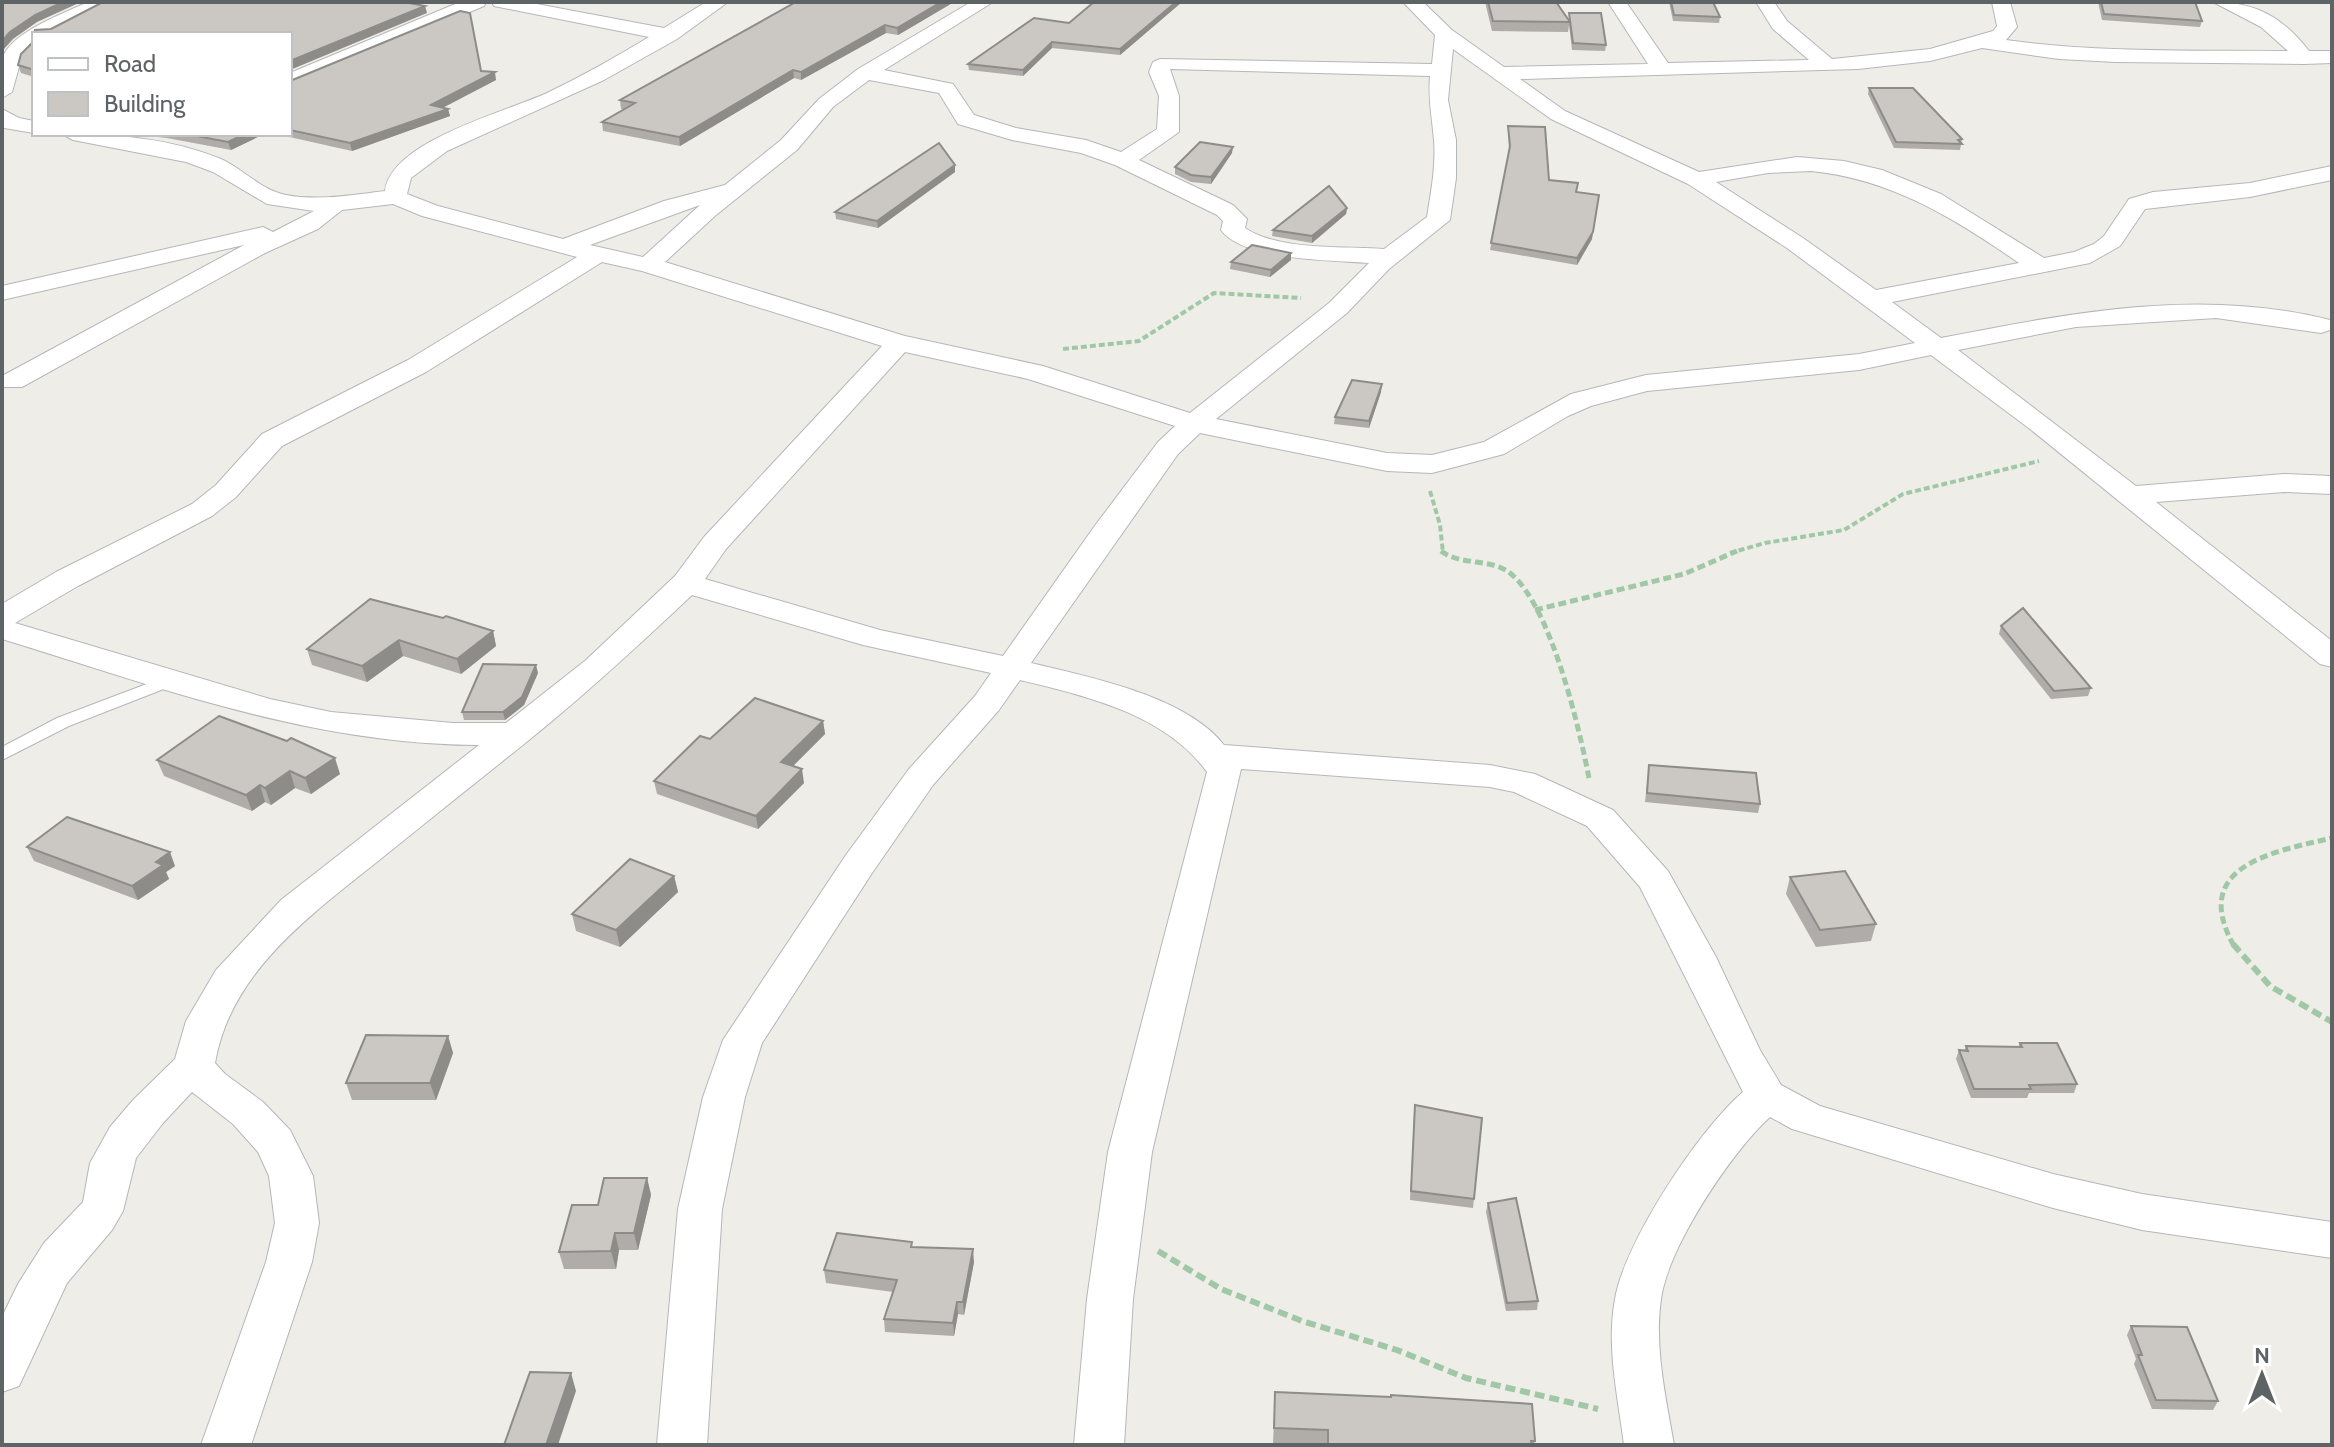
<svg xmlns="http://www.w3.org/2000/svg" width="2334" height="1447" font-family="Cabin,sans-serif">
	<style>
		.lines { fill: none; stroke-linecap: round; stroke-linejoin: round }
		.lane-casing { stroke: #b4b7ba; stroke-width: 2 }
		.street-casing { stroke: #b4b7ba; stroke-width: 2 }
		.path-far2 { stroke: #a0c8a7; stroke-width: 4; stroke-dasharray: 6 3; stroke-linecap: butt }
		.path-far1 { stroke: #a0c8a7; stroke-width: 5; stroke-dasharray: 8 4; stroke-linecap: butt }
		.path { stroke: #a0c8a7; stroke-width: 6; stroke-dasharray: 10 5; stroke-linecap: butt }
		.lane { fill: #fff; fill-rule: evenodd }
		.street { fill: #fff; fill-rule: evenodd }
		.wall { fill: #afaca9 }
		.shaded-wall { fill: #8e8c89 }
		.building { fill: #cbc8c4; stroke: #8e8c89; stroke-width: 2 }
	</style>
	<rect width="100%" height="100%" fill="#efede7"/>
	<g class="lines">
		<defs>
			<path id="lane" d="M173 674 182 679 179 683 69 726 2 760V747L57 718Z"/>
			<g id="street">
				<path d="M88 2H112L52 34H34V46L21 60 12 92 2 98C2 87 0 72 2 60 8 33 65 13 88 2Z"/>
				<path d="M460 2H486L484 6 290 87V73Z"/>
				<path d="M492 2H526L664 28 706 2H728L677 39 604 80 447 151 411 178 407 194 438 206 563 239 664 201 725 185 781 140 819 99 858 69 971 2H993L884 70 953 84 974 115 1016 128 1086 140 1121 152 1157 129 1159 96 1149 72 1153 62 1160 59 1432 64 1435 35 1403 2H1423L1452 30 1504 67 1648 64 1608 2H1626L1668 63 1809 60 1773 29 1756 2H1774L1787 21 1832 59 1930 49 1993 31 1997 26 1992 2H2010L2017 27 2006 40C2100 53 2194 50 2288 51L2261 27 2213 2C2255 2 2283 17 2309 51H2332V63L2304 64 2116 62 2059 59 1982 48 1930 61 1858 69 1520 79 1565 111 1699 172 1797 157 1844 161 1882 170 1941 194 2044 258 2074 252 2094 244 2104 236 2129 199 2153 192 2250 183 2332 166V180L2250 197 2145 209 2120 246 2090 263 1892 302 1941 338C2070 313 2200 287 2330 320V330L2321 333 2216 318 2076 327 1958 350 2136 486 2284 474 2332 476V494L2284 492 2156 502 2332 641V667L2320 664 2030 429 1931 355 1859 370 1647 391 1591 406 1568 416 1504 454 1432 473 1387 471 1200 433 1178 454 1031 663C1089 677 1186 696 1224 745L1490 765 1535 774 1613 810 1668 871 1716 957 1760 1050 1781 1085 1820 1106 2053 1174 2142 1194 2332 1222V1258L2142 1230 2053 1208 1792 1129 1770 1117C1731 1152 1668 1248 1661 1299 1654 1347 1666 1398 1674 1445H1624C1618 1397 1606 1347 1615 1299 1624 1243 1700 1128 1743 1092L1640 887 1587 826 1514 792 1490 787 1241 769 1152 1152 1133 1299 1124 1445H1074L1087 1299 1108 1152 1207 772C1165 714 1086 696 1020 680L999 710 933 785 872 873 762 1043 745 1097 722 1209 707 1445H657L678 1209 703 1097 723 1040 846 855 909 769 975 696 991 673 863 645 692 595C639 645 586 694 529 740 483 777 435 815 388 853 318 910 231 968 215 1063L225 1074 263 1102 290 1130 313 1176 319 1223 312 1262 251 1445H201L266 1262 275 1223 269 1176 258 1152 233 1124 192 1092 163 1123 136 1158 123 1211 112 1230 67 1283 19 1386 2 1392V1317L18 1284 44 1243 83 1202 90 1163 110 1127 133 1100 175 1059 186 1021 216 970 281 900 479 745C313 745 158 687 2 639V604L56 572 192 504 216 485 262 434 408 360 577 257 422 216 393 204 342 210 318 229 265 253 22 387H4V375L244 245 2 300V286L263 227 273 232 314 211 267 204 213 172 186 162 73 140 62 134C116 134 170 138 221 159 243 169 261 190 286 195 318 201 353 195 385 191 391 141 506 112 547 93 582 76 616 57 649 37L494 6ZM1453 49 1551 119 1688 184 1787 248 1915 343 1859 354 1646 375 1571 394 1484 442 1432 455 1387 453 1216 419 1347 313 1389 269 1450 220 1456 178V140L1448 100ZM1170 69 1430 76C1428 99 1432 117 1434 140 1436 166 1431 192 1427 217L1384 249C1344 246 1279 251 1245 228L1247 219 1233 205 1139 160 1179 132V96ZM869 80 939 93 958 124 1012 140 1081 153 1115 165 1217 215 1223 221 1221 230C1244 261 1332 260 1369 263L1329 303 1190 413 1043 366 905 336 665 262 716 215 797 150 833 107ZM1811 171C1891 179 1954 218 2019 263L1876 290 1803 238 1716 182 1768 173ZM700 205 643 257 590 245ZM602 262 642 271 882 346 704 537 675 576 586 660 506 723H453L331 712 270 699 15 623 78 586 212 516 236 497 282 446 426 372ZM905 352 1028 379 1175 426 1158 442 1094 527 1003 656 880 630 705 579 726 549Z"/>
				<path d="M2 109 19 118 34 121V133L4 128Z"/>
			</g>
		</defs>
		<use href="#lane" class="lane-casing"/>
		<use href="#street" class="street-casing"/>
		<g class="path-far2">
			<path d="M1063 349 1139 341 1214 293 1301 298"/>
			<path d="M1430 491 1440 525 1443 553"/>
			<path d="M1730 553 1765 543 1844 530 1903 494 2039 461"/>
		</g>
		<g class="path-far1">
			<path d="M1441 551C1461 566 1491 558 1510 573 1551 606 1579 727 1589 778"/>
			<path d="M1535 610 1684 574 1737 551"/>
			<path d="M2234 946C2189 866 2272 852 2332 838"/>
		</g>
		<g class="path">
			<path d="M2233 944 2270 986 2332 1022"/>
			<path d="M1158 1251 1221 1289 1302 1321 1397 1350 1466 1378 1598 1409"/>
		</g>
		<use href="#lane" class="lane"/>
		<use href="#street" class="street"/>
	</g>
	<g class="wall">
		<path d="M796 2H954L898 35 886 33 801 80 794 78 680 146 603 131 602 122 624 109H621L620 100Z"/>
		<path d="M1182 2 1120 55 1052 48 1023 76 969 70 968 64 1069 23Z"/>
		<path d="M1485 2H1556L1569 21V13L1606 45 1605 51 1572 50 1569 25 1568 32 1492 31Z"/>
		<path d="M1669 2H1713L1720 17 1719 23 1673 21Z"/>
		<path d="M2098 2H2195L2202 21 2200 27 2102 20Z"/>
		<path d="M34 37V77L21 73 18 65 34 41Z"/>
		<path d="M482 71 496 80 443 107 448 109 450 116 352 151 276 134H290V81Z"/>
		<path d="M1869 88 1962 139 1960 150 1894 148 1868 94Z"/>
		<path d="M1508 126 1549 180 1577 192 1592 239 1577 265 1490 250 1509 150Z"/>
		<path d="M129 134H264L231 150 167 138Z"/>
		<path d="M1232 153 1211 184 1191 182 1175 174V167Z"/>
		<path d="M955 165V172L878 228 836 219 835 212Z"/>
		<path d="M1347 208 1346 214 1312 243 1272 236 1273 230Z"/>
		<path d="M1291 253V260L1270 277 1230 269 1231 262Z"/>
		<path d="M1381 392 1369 428 1334 424 1335 417Z"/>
		<path d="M2001 626 2091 688 2088 696 2051 699 1999 634Z"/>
		<path d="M493 631 496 646 461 674 403 656 367 682 312 665 307 649Z"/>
		<path d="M538 673 524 705 505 720H464L462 712Z"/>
		<path d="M823 721 825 734 793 766 804 783 758 829 657 794 654 781 710 739Z"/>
		<path d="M157 760 340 774 311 794 295 788 271 805 265 802 252 811 164 776Z"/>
		<path d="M1649 765 1760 804 1758 813 1645 802Z"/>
		<path d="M27 847 175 866 166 872 169 879 138 900 34 861Z"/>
		<path d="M674 876 678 892 620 947 576 931 572 914Z"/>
		<path d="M1790 877 1876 924 1871 941 1816 947 1786 894Z"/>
		<path d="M448 1036 453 1053 436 1100H352L346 1083Z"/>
		<path d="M2020 1043 2077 1084 2074 1093H2029L2027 1098H1971L1956 1059 1959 1050 1964 1051 1966 1046 2018 1047Z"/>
		<path d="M1414 1114 1482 1118 1473 1208 1410 1200Z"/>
		<path d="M647 1178 651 1195 638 1250H619L616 1269H564L559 1252 598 1205Z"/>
		<path d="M1488 1203 1538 1301 1537 1310 1506 1311 1486 1212Z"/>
		<path d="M913 1247 974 1262 964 1315 958 1314 954 1336 885 1332 884 1319 893 1292 826 1283 824 1270Z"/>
		<path d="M2131 1326 2218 1401 2213 1410 2152 1409 2134 1364 2136 1359 2127 1335Z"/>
		<path d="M1275 1392 1535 1441 1534 1445H1273Z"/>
	</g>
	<g class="shaded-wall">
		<path d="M63 2H81L37 22 13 39 4 49 2 54V41L10 32 35 15Z"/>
		<path d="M941 2H954L898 35 897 28Z"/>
		<path d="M1176 2H1182L1120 55V49Z"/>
		<path d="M425 6 427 13 290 70V61Z"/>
		<path d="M885 25 886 33 801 80V72Z"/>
		<path d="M1052 42V48L1023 76V70Z"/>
		<path d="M793 70 794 78 680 146 679 137Z"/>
		<path d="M495 72 496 80 433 113 431 105Z"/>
		<path d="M448 109 450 116 352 151 350 143Z"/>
		<path d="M245 134H264L231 150 228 142Z"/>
		<path d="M1233 147 1232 153 1211 184V177Z"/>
		<path d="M955 165V172L878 228 877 221Z"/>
		<path d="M1599 195 1592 239 1577 265V258Z"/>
		<path d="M1347 208 1346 214 1312 243V236Z"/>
		<path d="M1291 253V260L1270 277 1271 270Z"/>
		<path d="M1382 384 1381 392 1369 428V421Z"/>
		<path d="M493 631 496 646 461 674 457 659Z"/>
		<path d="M399 640 403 656 367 682 362 666Z"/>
		<path d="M536 665 538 673 524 705 505 720 503 712Z"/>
		<path d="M823 721 825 734 783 776 781 762Z"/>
		<path d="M335 758 340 774 311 794 305 778Z"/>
		<path d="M802 769 804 783 758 829 756 816Z"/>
		<path d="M290 771 295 788 271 805 265 788Z"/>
		<path d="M260 785 265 802 252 811 246 795Z"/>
		<path d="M170 852 175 866 166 872 169 879 138 900 132 886 156 862Z"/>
		<path d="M674 876 678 892 620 947 616 930Z"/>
		<path d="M448 1036 453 1053 436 1100 430 1083Z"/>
		<path d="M647 1178 651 1195 638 1250 634 1233Z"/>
		<path d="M615 1233 619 1250 616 1269 611 1251Z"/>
		<path d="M973 1249 974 1262 964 1315 963 1302Z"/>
		<path d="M957 1302 958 1314 954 1336 953 1323Z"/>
		<path d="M571 1373 576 1391 558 1445H546Z"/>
	</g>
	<g class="building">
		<path d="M2 2H63L35 15 10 32 2 41Z"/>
		<path d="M103 2H404L425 6 290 61V34H34L35 30 51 29Z"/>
		<path d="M796 2H941L897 28 885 25 801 72 793 70 679 137 602 122 635 103 620 100Z"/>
		<path d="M1094 2H1176L1120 49 1052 42 1023 70 968 64 1034 18 1069 23Z"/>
		<path d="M1488 2H1556L1570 22 1493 21Z"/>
		<path d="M1671 2H1713L1720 17 1674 15Z"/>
		<path d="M2101 2H2195L2202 21 2104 14Z"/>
		<path d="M460 11 470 13 481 71 495 72 431 105 448 109 350 143 290 130V81Z"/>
		<path d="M1569 13H1601L1606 45 1573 43Z"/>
		<path d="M34 37V70L18 65 21 54 34 41Z"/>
		<path d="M1869 88H1913L1962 139 1958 140 1962 144 1896 142Z"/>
		<path d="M1508 126 1545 127 1549 180 1578 183 1576 192 1599 195 1593 232 1577 258 1491 243 1510 146Z"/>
		<path d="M186 134H245L228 142Z"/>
		<path d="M1200 142 1233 147 1211 177 1191 175 1175 167Z"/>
		<path d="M939 143 955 165 877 221 835 212Z"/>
		<path d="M1329 186 1347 208 1312 236 1273 230Z"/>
		<path d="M1252 245 1291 253 1271 270 1231 262Z"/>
		<path d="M1352 380 1382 384 1369 421 1335 417Z"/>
		<path d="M370 599 443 618 446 616 493 631 457 659 399 640 362 666 307 649Z"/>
		<path d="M2023 608 2091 688 2054 691 2001 626Z"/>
		<path d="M483 664 536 665 522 697 503 712H462Z"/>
		<path d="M755 698 823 721 781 762 802 769 756 816 654 781 700 736 710 739Z"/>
		<path d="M219 716 287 741 291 738 335 758 305 778 290 771 265 788 260 785 246 795 157 760Z"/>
		<path d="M1649 765 1756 773 1760 804 1647 793Z"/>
		<path d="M67 817 170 852 156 862 163 865 132 886 27 847Z"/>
		<path d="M630 859 674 876 616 930 572 914Z"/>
		<path d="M1845 871 1876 924 1820 930 1790 877Z"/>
		<path d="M366 1035 448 1036 430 1083H346Z"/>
		<path d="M2020 1043H2057L2077 1084 2029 1085 2031 1089H1974L1959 1050 1968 1051 1966 1046 2022 1047Z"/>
		<path d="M1415 1105 1482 1118 1474 1199 1411 1191Z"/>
		<path d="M604 1178H647L634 1233H615L611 1251 559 1252 572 1205H598Z"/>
		<path d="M1516 1198 1538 1301 1507 1303 1488 1203Z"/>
		<path d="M837 1233 912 1242 911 1247 973 1249 963 1302H957L953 1323 884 1319 897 1280 824 1270Z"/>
		<path d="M2131 1326 2187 1327 2218 1401 2156 1400 2138 1355H2142Z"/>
		<path d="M530 1372 571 1373 546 1445H504Z"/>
		<path d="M1275 1392 1391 1397V1395L1532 1404 1535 1441H1531L1532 1445H1328V1430L1274 1428Z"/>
	</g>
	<rect width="2334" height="1447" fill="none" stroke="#5e6366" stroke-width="8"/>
	<rect x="32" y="32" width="260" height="104" fill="#ffffff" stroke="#bfc1c2" stroke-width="2"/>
	<rect x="48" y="58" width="40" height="12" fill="#ffffff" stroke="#bfc1c2" stroke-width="2"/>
	<text x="104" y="72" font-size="24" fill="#5e6366">Road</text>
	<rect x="48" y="92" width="40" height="24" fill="#cbc8c4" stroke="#bfc1c2" stroke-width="2"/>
	<text x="104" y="112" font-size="24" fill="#5e6366">Building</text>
	<g transform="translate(2262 1375)" stroke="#ffffff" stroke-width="6" paint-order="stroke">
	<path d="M0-6L14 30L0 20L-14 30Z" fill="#5e6366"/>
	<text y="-12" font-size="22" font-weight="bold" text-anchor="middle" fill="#5e6366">N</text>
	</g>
</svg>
